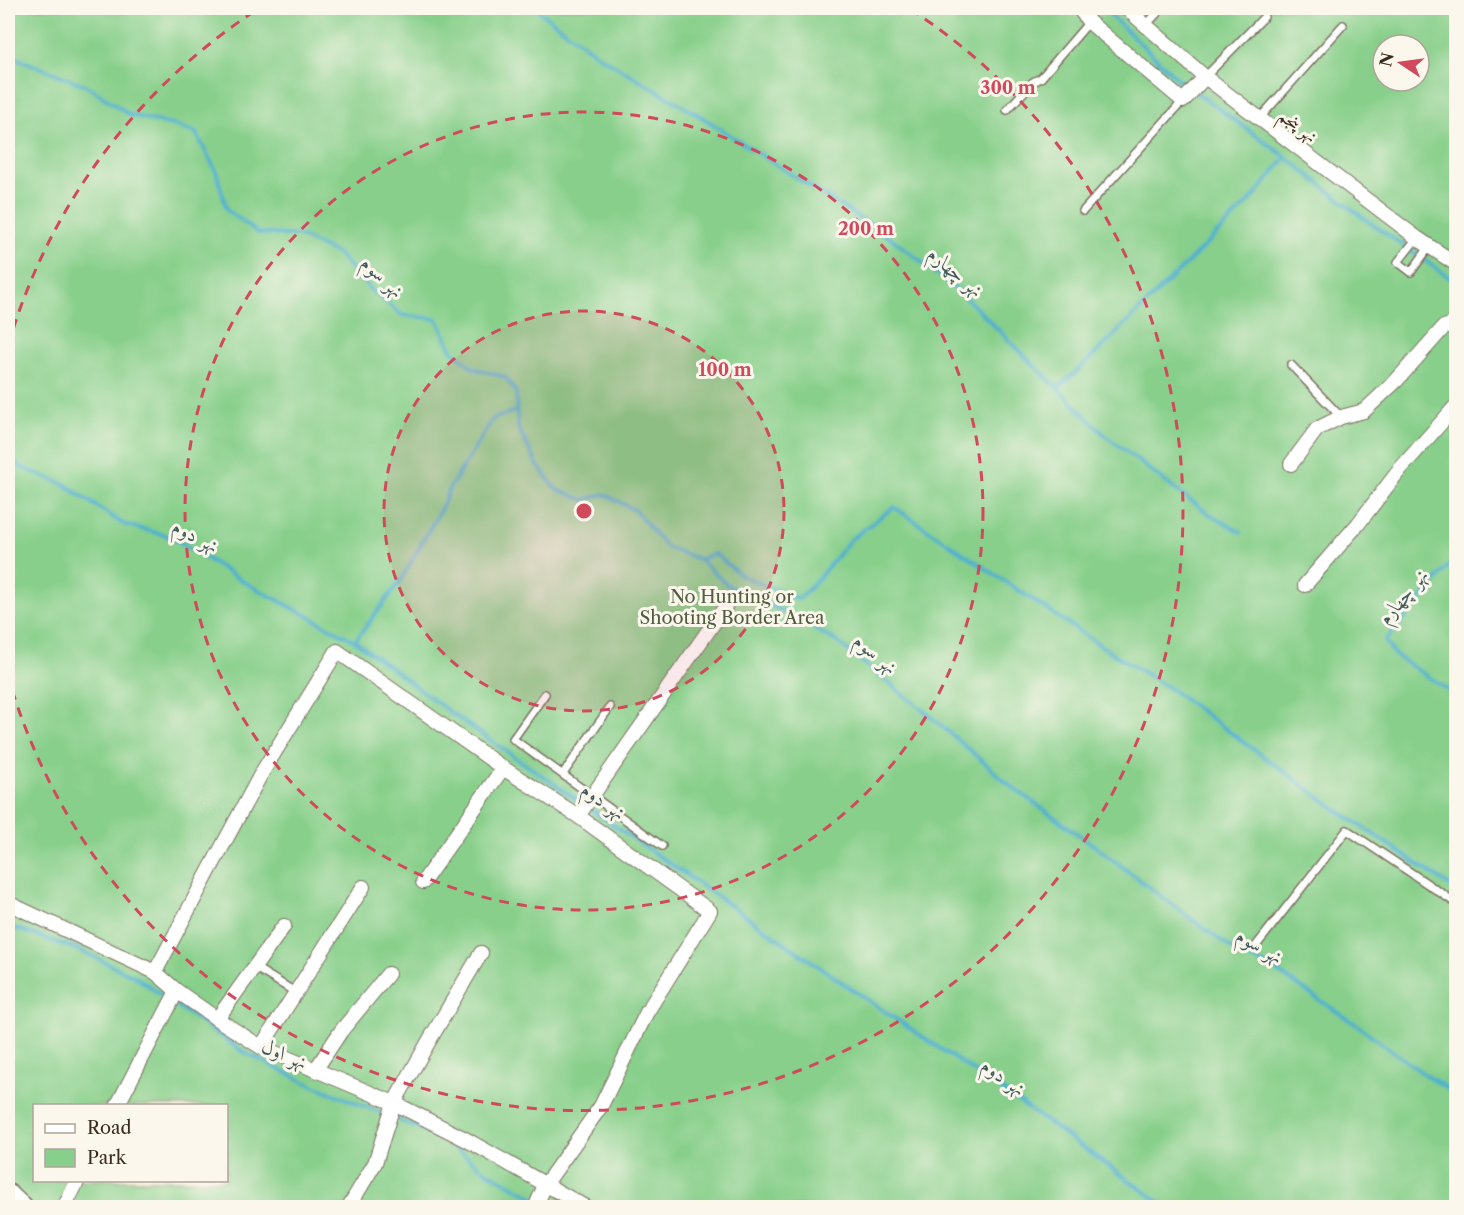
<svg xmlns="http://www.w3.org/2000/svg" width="1464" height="1215" font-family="'Libre Caslon Text',Amiri,serif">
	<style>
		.green { fill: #87cf8a; stroke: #617c54; stroke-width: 1.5; fill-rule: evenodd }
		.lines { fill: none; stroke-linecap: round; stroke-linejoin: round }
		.stream { stroke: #4fb0ce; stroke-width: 4 }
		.lane-casing { stroke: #7c6e5f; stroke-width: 10 }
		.street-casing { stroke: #7c6e5f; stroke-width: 16 }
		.primary-casing { stroke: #7c6e5f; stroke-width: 24 }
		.lane { stroke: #fff; stroke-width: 7 }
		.street { stroke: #fff; stroke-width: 14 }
		.primary { stroke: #fff; stroke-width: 21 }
		.ring { fill: none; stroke: #d1495b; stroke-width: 3; stroke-dasharray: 10 8 }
		.labels { text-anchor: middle; stroke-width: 6; stroke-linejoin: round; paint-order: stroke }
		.street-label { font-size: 18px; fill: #3b2a1e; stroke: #fbf7ec }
		.park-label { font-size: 18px; fill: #525c3e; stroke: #fbf7ec }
		.water-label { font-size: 20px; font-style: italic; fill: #42595c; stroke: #fbf7ec }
		.centre { fill: #d1495b; stroke: #fbf7ec; stroke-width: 3 }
		.ring-label { font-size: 18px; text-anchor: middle; font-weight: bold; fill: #d1495b; stroke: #fbf7ec; stroke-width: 6; stroke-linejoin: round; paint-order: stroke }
	</style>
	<rect width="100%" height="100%" fill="#fbf7ec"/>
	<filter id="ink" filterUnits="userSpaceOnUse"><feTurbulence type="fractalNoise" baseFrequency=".0167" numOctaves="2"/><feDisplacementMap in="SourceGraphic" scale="12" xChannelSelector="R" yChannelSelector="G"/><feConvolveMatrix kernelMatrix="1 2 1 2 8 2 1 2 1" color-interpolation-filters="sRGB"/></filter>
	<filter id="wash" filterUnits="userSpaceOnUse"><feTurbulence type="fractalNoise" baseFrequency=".008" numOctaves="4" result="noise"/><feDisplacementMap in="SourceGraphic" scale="24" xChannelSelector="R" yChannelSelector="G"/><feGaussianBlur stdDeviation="1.35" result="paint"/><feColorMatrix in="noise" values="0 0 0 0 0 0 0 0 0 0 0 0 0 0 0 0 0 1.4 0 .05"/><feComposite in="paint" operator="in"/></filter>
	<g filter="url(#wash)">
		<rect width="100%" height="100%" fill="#f6ebd7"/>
		<path class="green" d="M8 8H1456V1207H8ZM1383 45H1419V81H1383ZM34 1106H226V1180H34Z"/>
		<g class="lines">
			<g class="stream">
				<path d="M535 8 599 56 705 119 895 241 959 291 1105 435 1172 487 1211 515 1241 532"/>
				<path d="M1103 8 1180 81 1286 157 1362 217 1456 282"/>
				<path d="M8 55 87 86 130 115 177 126 196 133 216 171 227 210 258 233 299 236 338 254 371 290 402 315 437 319 452 350 473 368 505 377 516 392 518 428 538 466 556 489 584 500 604 494 635 510 666 547 699 559 729 586 783 611 836 641 928 714 1012 787 1099 849 1187 916 1237 952 1270 967 1357 1025 1424 1074 1456 1094"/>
				<path d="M1059 387 1087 362 1253 198 1286 157"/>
				<path d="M8 452 20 467 64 484 123 524 172 537 244 582 355 641 451 713 859 994 1012 1097 1168 1208"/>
				<path d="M1456 557 1385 641 1395 655 1456 695"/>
				<path d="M700 559 715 554 742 576 799 599 818 579 850 540 894 507 1115 655 1169 688 1336 809 1456 890"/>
				<path d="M355 641 400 582 444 503 449 489 493 419 517 410"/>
				<path d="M8 926 77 949 136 977 242 1051 305 1082 386 1115"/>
				<path d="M393 1118 440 1137 488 1172 535 1198"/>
				<path d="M541 1201 553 1208"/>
			</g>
		</g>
	</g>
	<g filter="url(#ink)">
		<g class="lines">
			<defs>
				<g id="lane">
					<path d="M1146 25 1162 8"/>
					<path d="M1205 77 1264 17"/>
					<path d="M1007 110 1033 82 1041 78 1089 22"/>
					<path d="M1259 119 1343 25"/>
					<path d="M1083 211 1183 101"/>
					<path d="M1417 238 1398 262 1411 272 1430 246"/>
					<path d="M1291 365 1341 417"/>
					<path d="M545 694 513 739 662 846"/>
					<path d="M563 774 610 707"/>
					<path d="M1256 946 1347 830 1456 903"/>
					<path d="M254 967 295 992"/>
				</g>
				<g id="street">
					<path d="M1079 8 1089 22 1183 101 1205 77"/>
					<path d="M1126 8 1205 77 1417 238 1456 264"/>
					<path d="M1291 464 1317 429 1341 417 1364 411 1396 381 1444 327 1456 323"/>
					<path d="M1305 585 1358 524 1401 468 1456 406"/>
					<path d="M578 816 725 607"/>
					<path d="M423 882 503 768"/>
					<path d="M8 903 155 972 177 991 217 1019 261 1047 394 1103 467 1140 587 1208"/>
					<path d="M155 972 261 774 337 651 503 768 578 816 710 911 647 1012 601 1106 545 1185 535 1208"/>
					<path d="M217 1019 284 926"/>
					<path d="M261 1047 363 887"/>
					<path d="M316 1069 341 1031 388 974"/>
					<path d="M117 1106 177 991"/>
					<path d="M64 1208 78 1180"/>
					<path d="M348 1208 375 1163 394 1103 429 1041 481 953"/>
				</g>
				<path id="primary" d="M8 1195 22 1208"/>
			</defs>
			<use href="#lane" class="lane-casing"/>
			<use href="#street" class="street-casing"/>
			<use href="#primary" class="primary-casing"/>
			<use href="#lane" class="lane"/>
			<use href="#street" class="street"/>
			<use href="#primary" class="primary"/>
		</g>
	</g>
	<circle cx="584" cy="511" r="200" fill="#d1495b" fill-opacity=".12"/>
	<g class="ring">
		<circle cx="584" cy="511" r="200"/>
		<circle cx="584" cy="511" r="399"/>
		<path d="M8 346A599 599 0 0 1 258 9M910 9A599 599 0 1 1 8 676"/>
	</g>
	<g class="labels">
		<g class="street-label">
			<text transform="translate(1298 126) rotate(37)" y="6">نهر پنجم</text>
		</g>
		<g class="park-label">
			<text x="732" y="603">No Hunting or<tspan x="732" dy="21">Shooting Border Area</tspan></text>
		</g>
		<g class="water-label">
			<text transform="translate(956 272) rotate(40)" y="7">نهر چهارم</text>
			<text transform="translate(383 277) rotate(43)" y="7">نهر سوم</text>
			<text transform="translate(196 536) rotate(27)" y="7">نهر دوم</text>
			<text transform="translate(1403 596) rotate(-50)" y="7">نهر چهارم</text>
			<text transform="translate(876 654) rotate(40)" y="7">نهر سوم</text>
			<text transform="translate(604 801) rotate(35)" y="7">نهر دوم</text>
			<text transform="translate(1260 946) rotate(30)" y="7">نهر سوم</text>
			<text transform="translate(285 1054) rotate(23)" y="7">نهر اول</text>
			<text transform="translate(1004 1077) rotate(35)" y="7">نهر دوم</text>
		</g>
	</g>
	<circle cx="584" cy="511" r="9" class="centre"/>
	<g class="ring-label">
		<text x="1008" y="94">300 m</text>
		<text x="866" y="235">200 m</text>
		<text x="725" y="376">100 m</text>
	</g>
	<rect width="1464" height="1215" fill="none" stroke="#fbf7ec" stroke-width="30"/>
	<rect x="33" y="1104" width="195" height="78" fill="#fbf7ec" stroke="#aea59a" stroke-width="1.5"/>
	<rect x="45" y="1124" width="30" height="9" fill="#ffffff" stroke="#aea59a" stroke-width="1.5"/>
	<text x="87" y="1134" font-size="18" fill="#3b2a1e">Road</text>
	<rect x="45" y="1149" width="30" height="18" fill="#87cf8a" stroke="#aea59a" stroke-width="1.5"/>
	<text x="87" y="1164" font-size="18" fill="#3b2a1e">Park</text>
	<g transform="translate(1401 63) rotate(283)"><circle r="28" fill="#fbf7ec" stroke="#aea59a" stroke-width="1.5"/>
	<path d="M0-4.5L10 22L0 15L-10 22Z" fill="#d1495b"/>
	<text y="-9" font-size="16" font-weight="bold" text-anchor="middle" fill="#3b2a1e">N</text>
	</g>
</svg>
